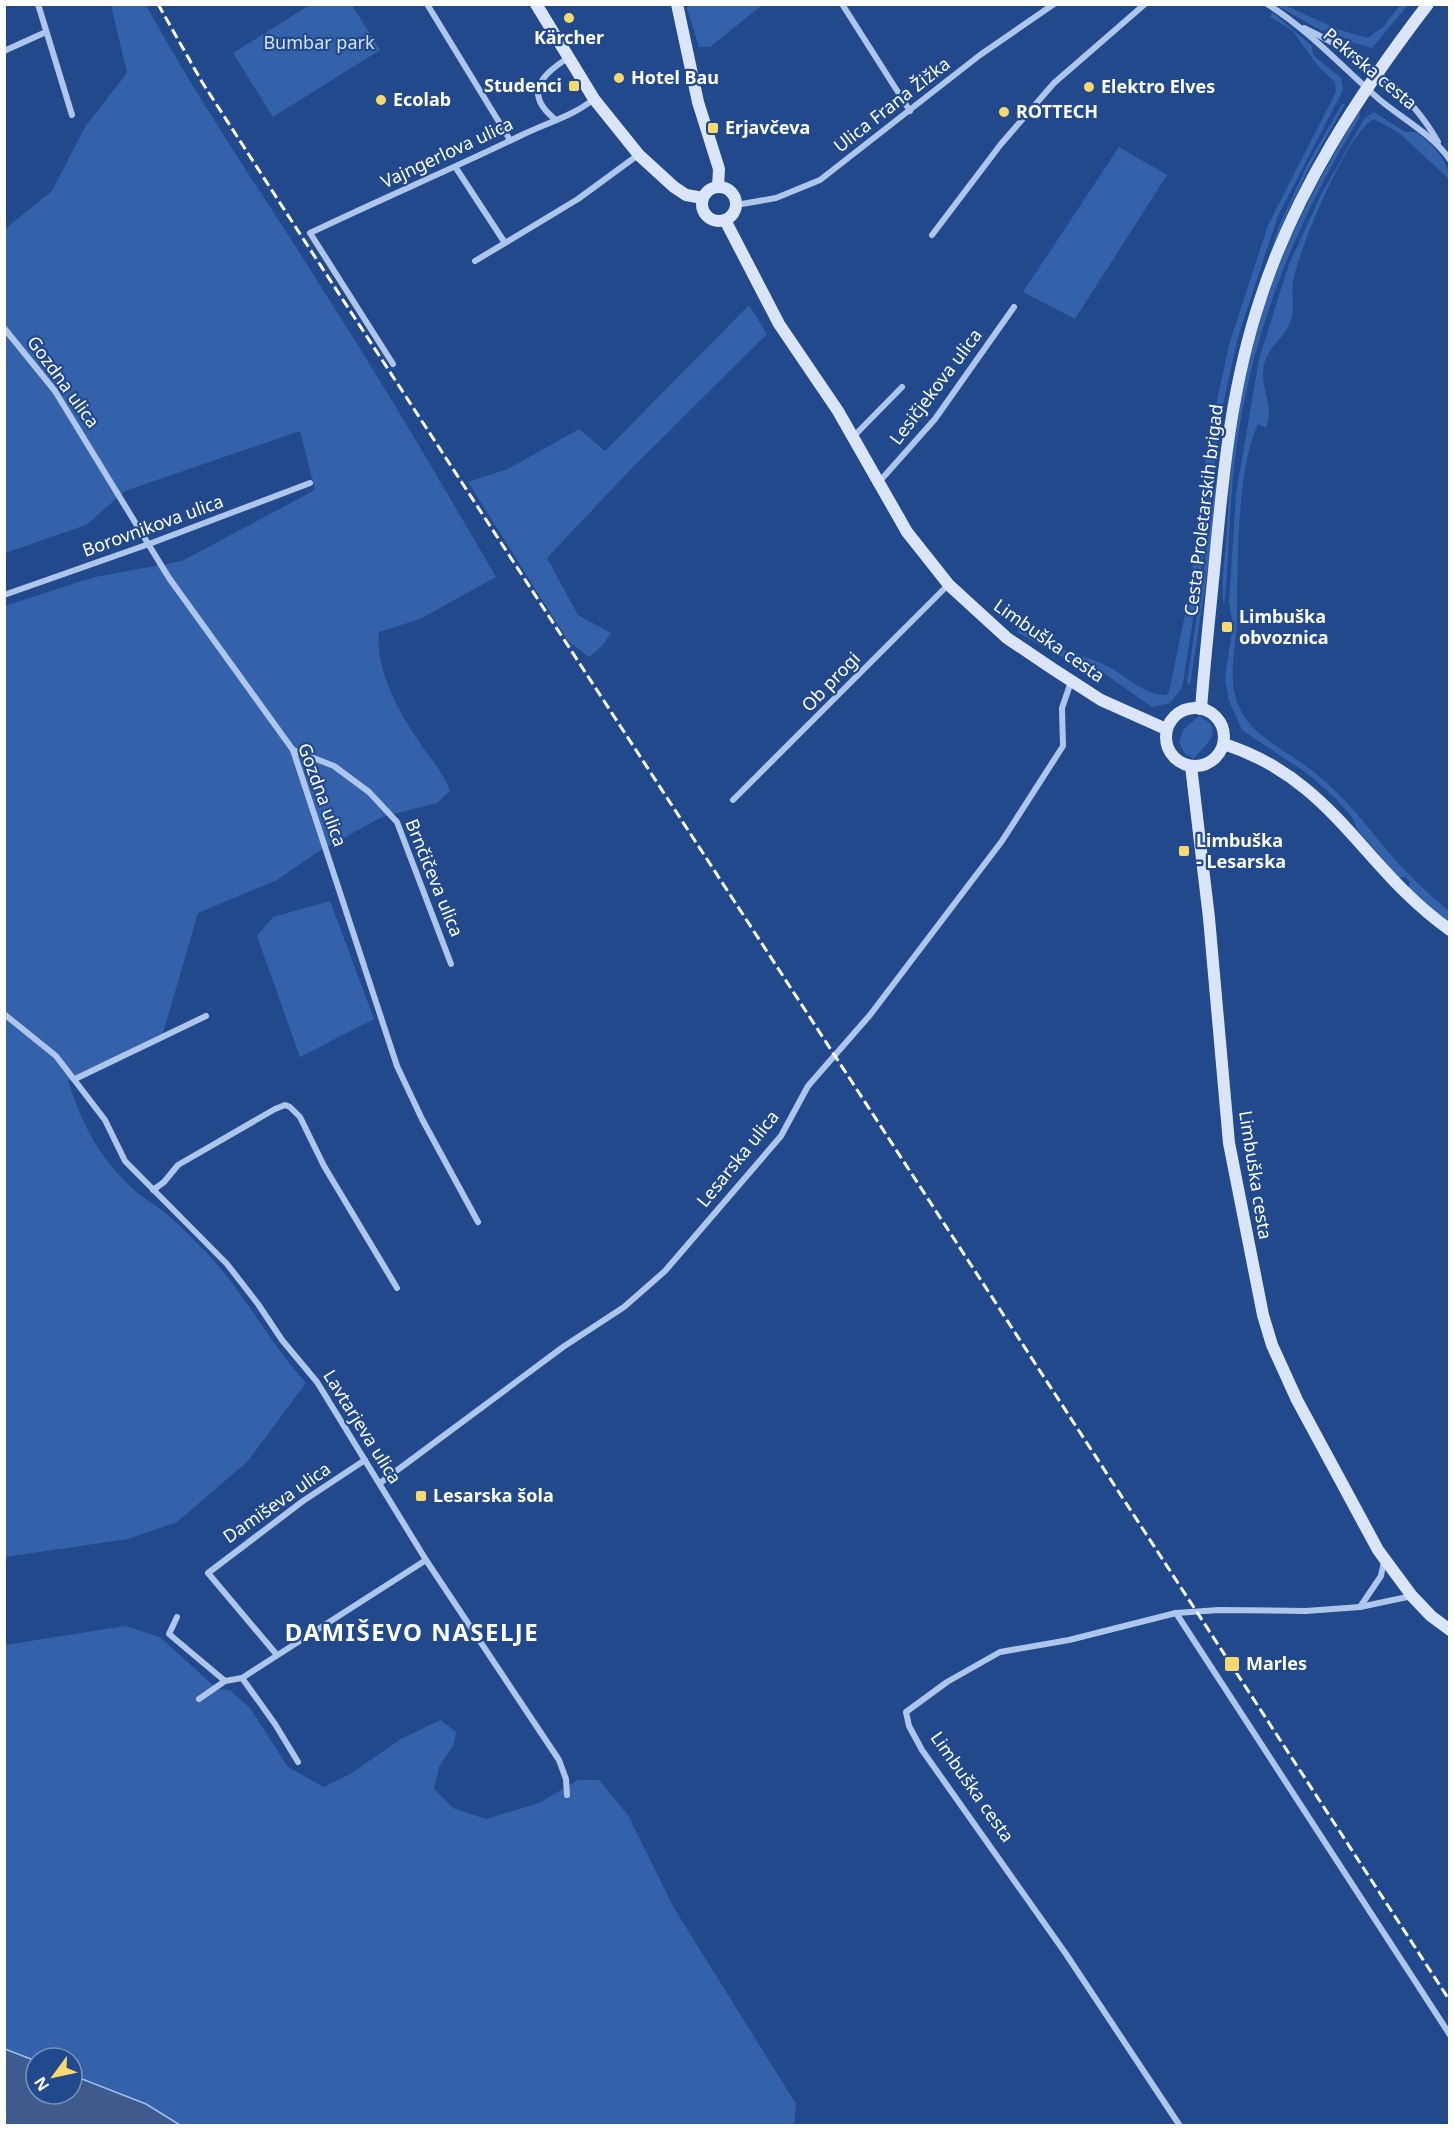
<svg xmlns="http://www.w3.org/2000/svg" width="1454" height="2130" font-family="'Noto Sans',sans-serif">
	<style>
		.green { fill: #3462aa }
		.water { fill: #3d5b8c; stroke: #a2c0ed; stroke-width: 1.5 }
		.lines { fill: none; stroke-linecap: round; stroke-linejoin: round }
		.street { stroke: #aec6ec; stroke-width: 6 }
		.secondary { stroke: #dae5f9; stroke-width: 12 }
		.rail { stroke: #fff; stroke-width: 3; stroke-dasharray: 10 4.5; stroke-linecap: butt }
		.poi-dot { fill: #f8d96f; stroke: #21498c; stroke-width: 2 }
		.labels { text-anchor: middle; stroke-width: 4.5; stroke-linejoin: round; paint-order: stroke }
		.poi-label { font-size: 18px; font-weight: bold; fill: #fff; stroke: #21498c; text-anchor: start }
		.park-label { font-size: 18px; fill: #d3e2f8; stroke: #21498c }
		.street-label { font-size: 18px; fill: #fff; stroke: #21498c }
		.district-label { font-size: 24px; font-weight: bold; letter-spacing: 1.5px; fill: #fff; stroke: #21498c }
	</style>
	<rect width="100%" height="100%" fill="#21498c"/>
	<g class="green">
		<path d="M111 5H146C200 104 265 197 325 293 385 387 441 482 496 577L420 619 379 632C375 668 398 711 418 740 429 757 443 771 450 791L437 803 382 817 316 853 277 880 198 913 163 1033 68 1081C83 1126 98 1156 133 1189 142 1198 153 1203 163 1211 178 1223 192 1238 206 1252 244 1292 269 1342 306 1383L247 1462 177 1522 128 1539 5 1557 4 606 95 577 182 561 315 490 300 431 125 491 86 525 5 553V229L52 191 85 127 127 73Z"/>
		<path d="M310 5H352L380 50 273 117 233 53Z"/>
		<path d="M686 5V4L762 5 710 47H699Z"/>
		<path d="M1276 5H1284L1337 29 1368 38 1384 26 1400 5H1408L1372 48 1352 42 1329 30 1322 31Z"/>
		<path d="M1272 12 1312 46 1313 55 1341 78 1343 90 1278 216 1238 337 1220 418 1204 552 1182 688 1170 703 1152 707 1102 672 1076 665 1017 632 1021 626C1040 646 1084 654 1109 667 1127 677 1144 695 1166 695L1169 692 1190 590 1207 447 1229 345 1268 225 1336 92 1335 82 1317 65 1292 30 1270 17Z"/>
		<path d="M1342 104H1345L1310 166 1281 226 1242 349 1190 685 1187 684 1227 404 1240 349 1279 226 1307 165Z"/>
		<path d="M1359 112 1360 117C1298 218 1254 325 1237 443 1229 497 1230 552 1224 607 1220 583 1226 553 1227 529 1231 439 1247 345 1281 261 1302 209 1330 160 1359 112Z"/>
		<path d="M1374 112 1405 132H1416C1431 144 1449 159 1449 179L1399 133 1374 119C1347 132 1301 246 1294 277 1290 293 1296 308 1290 323 1283 339 1268 347 1264 365 1259 386 1275 407 1266 428L1258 424C1236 472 1238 564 1237 617 1237 649 1225 680 1241 711 1254 736 1284 750 1306 766 1341 792 1358 815 1385 848 1404 871 1426 892 1449 911V923L1408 888 1410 882 1405 877 1399 878 1358 830 1352 817 1336 799 1308 774 1242 730 1229 701 1225 678 1233 625 1229 603 1236 494 1259 359 1289 264 1323 191 1364 119Z"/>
		<path d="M1119 147 1167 175 1075 319 1023 292Z"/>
		<path d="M749 305 767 334 630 470 547 558 578 615 611 633 602 646 589 657 568 641 468 482 508 469 579 429 605 451Z"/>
		<path d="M1199 716C1228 730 1204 745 1194 759L1185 754 1179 742 1183 730Z"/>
		<path d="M330 901 374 1019 300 1057 257 936 273 917Z"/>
		<path d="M125 1626 160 1637 217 1689 230 1690 250 1708 288 1767 324 1787 350 1774 401 1739 440 1720 456 1732 454 1744 439 1767 434 1789 453 1808 486 1819 539 1803 578 1780H599L628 1815 674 1908 796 2104 794 2126 180 2125 146 2104 72 2075V2058H36V2061L5 2049V1645Z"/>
	</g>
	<path class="water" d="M5 2049 36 2061V2094H72V2075L146 2104 180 2125H5Z"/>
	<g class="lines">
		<g class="street">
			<path d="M38 4 72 115"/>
			<path d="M427 4 510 140"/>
			<path d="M842 4 910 111"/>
			<path d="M1267 4C1309 30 1343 68 1380 100 1404 120 1432 134 1450 160"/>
			<path d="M1304 28C1357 53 1409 90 1438 142"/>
			<path d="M4 51 46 32"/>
			<path d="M556 120C524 95 539 76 568 58"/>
			<path d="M456 168 505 243"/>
			<path d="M736 205 776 198 820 180 980 55 1054 4"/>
			<path d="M932 235 1001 144 1054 83 1145 4"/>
			<path d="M475 261 578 199 638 155"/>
			<path d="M4 328 55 391 169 578 293 750 397 1066 422 1119 478 1222"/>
			<path d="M393 364 310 233C381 199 454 168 524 134 549 122 573 116 594 99"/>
			<path d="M853 437 902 387"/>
			<path d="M879 482 935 419 1014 307"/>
			<path d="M4 595 149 544 310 483"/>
			<path d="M293 750 334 766 369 792 397 822 451 964"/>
			<path d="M733 800 948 585"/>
			<path d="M4 1014 56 1056 105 1120 125 1161 227 1264 258 1304 282 1340 317 1382 426 1560 559 1760 566 1779 567 1795"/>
			<path d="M75 1079 206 1016"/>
			<path d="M153 1190 164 1182 178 1165 275 1109 285 1105 290 1107 300 1117 324 1166 397 1288"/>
			<path d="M380 1483 563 1347 624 1307 665 1271 781 1136 808 1086 870 1015 1002 841 1063 746 1062 708 1072 679"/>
			<path d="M1384 1561 1381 1576 1360 1607 1412 1596"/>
			<path d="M1176 1613 1450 2035"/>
			<path d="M177 1617 169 1634 225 1681 242 1678"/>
			<path d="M277 1655 208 1573 303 1501 365 1460"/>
			<path d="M199 1699 225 1681"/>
			<path d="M298 1762 275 1724 242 1678 426 1560"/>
			<path d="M1180 2126 1066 1954 922 1750 909 1726 906 1712 947 1682 1000 1652 1069 1640 1176 1613 1219 1610 1306 1611 1360 1607"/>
		</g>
		<g class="secondary">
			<path d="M536 4 594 99 639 155 674 187 686 195 703 198"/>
			<path d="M677 4 698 102 719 169 718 187"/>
			<circle cx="719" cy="204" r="17"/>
			<path d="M725 220 779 324 838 411 907 532 949 585 1007 638 1053 669 1101 700 1166 729"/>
			<circle cx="1195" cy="737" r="29"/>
			<path d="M1201 709C1205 656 1211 603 1216 550 1224 465 1233 381 1260 300 1295 191 1359 94 1428 4"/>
			<path d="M1224 744C1335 780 1362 868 1450 930"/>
			<path d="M1191 766 1209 918 1229 1143 1263 1315 1272 1345 1297 1400 1378 1550 1412 1596 1431 1616 1450 1630"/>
		</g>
		<path class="rail" d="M158 4 202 82 291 220 1450 2001"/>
	</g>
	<g class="poi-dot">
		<circle cx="569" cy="18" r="6"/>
		<circle cx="619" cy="78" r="6"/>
		<rect x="568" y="80" width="12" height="12" rx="3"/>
		<circle cx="1089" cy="87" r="6"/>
		<circle cx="381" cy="100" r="6"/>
		<circle cx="1004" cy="112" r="6"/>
		<rect x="707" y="122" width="12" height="12" rx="3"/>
		<rect x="1221" y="621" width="12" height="12" rx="3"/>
		<rect x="1178" y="845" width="12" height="12" rx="3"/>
		<rect x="415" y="1490" width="12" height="12" rx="3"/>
		<rect x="1224" y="1656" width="16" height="16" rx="3"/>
	</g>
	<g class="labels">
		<g class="poi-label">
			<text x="569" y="44" text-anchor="middle">Kärcher</text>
			<text x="631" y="84">Hotel Bau</text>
			<text x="562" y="92" text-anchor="end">Studenci</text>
			<text x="1101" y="93">Elektro Elves</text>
			<text x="393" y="106">Ecolab</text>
			<text x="1016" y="118">ROTTECH</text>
			<text x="725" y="134">Erjavčeva</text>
			<text x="1239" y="623">Limbuška<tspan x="1239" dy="21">obvoznica</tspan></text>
			<text x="1196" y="847">Limbuška<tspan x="1196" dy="21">- Lesarska</tspan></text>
			<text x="433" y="1502">Lesarska šola</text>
			<text x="1246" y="1670">Marles</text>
		</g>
		<g class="park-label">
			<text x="319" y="49">Bumbar park</text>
		</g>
		<g class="street-label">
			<text transform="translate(1370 69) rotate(40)" y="6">Pekrska cesta</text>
			<text transform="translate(892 105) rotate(-38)" y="6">Ulica Frana Žižka</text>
			<text transform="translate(447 153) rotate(-25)" y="6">Vajngerlova ulica</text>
			<text transform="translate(63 382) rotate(54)" y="6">Gozdna ulica</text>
			<text transform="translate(936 387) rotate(-53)" y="6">Lesičjekova ulica</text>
			<text transform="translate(1204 510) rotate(-83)" y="6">Cesta Proletarskih brigad</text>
			<text transform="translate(153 526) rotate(-20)" y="6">Borovnikova ulica</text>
			<text transform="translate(1049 641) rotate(35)" y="6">Limbuška cesta</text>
			<text transform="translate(831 682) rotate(-46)" y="6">Ob progi</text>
			<text transform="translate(322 795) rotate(70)" y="6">Gozdna ulica</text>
			<text transform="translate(434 878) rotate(68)" y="6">Brnčičeva ulica</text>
			<text transform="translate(738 1159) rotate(-51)" y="6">Lesarska ulica</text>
			<text transform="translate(1255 1175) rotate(81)" y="6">Limbuška cesta</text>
			<text transform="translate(362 1427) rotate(58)" y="6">Lavtarjeva ulica</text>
			<text transform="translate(277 1503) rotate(-35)" y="6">Damiševa ulica</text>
			<text transform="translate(972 1787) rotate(55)" y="6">Limbuška cesta</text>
		</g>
		<g class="district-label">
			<text x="412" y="1641">DAMIŠEVO NASELJE</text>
		</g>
	</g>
	<rect width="1454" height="2130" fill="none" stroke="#ffffff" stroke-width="12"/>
	<g transform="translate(54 2076) rotate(237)"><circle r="28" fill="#21498c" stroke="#7a92ba" stroke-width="1.5"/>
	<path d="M0-4.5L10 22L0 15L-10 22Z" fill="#f8d96f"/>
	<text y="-9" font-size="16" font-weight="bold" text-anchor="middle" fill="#ffffff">N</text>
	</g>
</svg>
